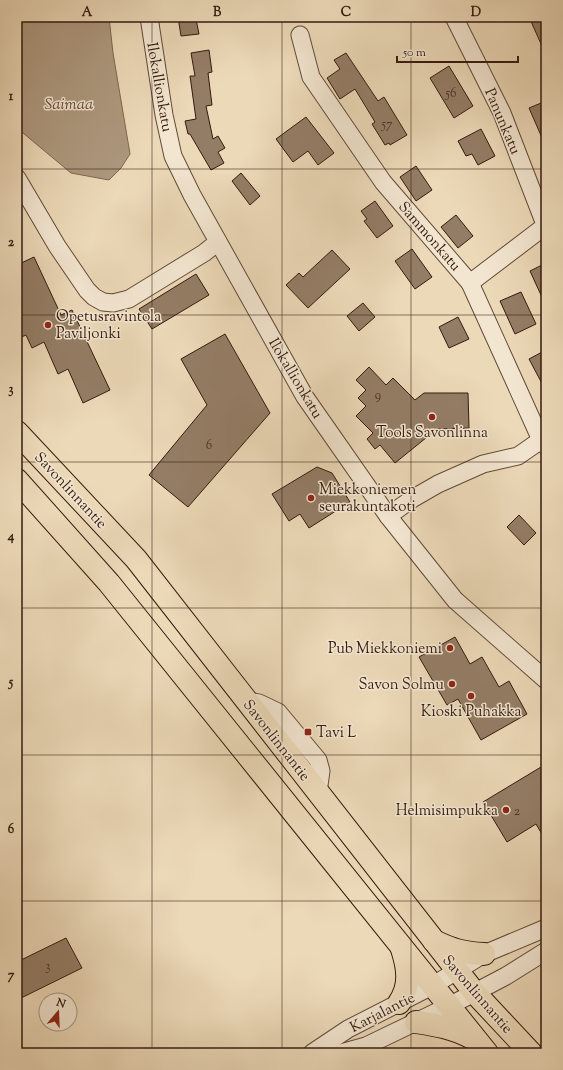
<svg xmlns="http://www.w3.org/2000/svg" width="563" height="1070" font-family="'Sorts Mill Goudy',serif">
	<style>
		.water { fill: #ad987e; stroke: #7d6651 }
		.building { fill: #947d66; stroke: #341a0e }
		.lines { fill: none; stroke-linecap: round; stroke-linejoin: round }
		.minor-casing { stroke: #624a38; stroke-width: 19 }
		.highway-casing { stroke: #341a0e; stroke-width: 24 }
		.minor { stroke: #f3e6d1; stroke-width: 17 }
		.highway { stroke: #ecd9b8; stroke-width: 22 }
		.grid { fill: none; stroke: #341a0e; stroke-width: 1; stroke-opacity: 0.55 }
		.poi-dot { fill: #8f2418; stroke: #f3e6d1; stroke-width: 1.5 }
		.labels { text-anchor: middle; stroke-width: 3; stroke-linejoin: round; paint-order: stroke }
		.number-label { font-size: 13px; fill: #4c3324 }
		.street-label { font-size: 15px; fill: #341a0e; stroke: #f3e6d1 }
		.poi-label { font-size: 15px; fill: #341a0e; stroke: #f3e6d1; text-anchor: start }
		.water-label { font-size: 16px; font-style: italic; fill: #5e4635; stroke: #f3e6d1 }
		.neatline { fill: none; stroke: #341a0e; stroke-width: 1.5 }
		.grid-label { font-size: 13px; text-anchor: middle; font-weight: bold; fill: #341a0e }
	</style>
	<rect width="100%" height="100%" fill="#ecd9b8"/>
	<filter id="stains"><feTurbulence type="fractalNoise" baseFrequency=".005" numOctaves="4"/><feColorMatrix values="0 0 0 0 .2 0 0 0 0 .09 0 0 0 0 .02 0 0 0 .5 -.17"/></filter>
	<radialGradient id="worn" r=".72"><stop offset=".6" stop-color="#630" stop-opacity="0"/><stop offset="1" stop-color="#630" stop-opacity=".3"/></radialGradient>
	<path class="water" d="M17 17H109L113 53 130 154 121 168 109 180 71 173 17 128Z"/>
	<g class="building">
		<path d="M178 17H192L193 20 196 19 199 34 181 36Z"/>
		<path d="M529 17H546V55Z"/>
		<path d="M209 50 212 72 208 73 212 105 206 106 213 139 218 136 225 148 218 152 224 163 211 170 190 134H188L185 121 196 119 190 76H195L191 53Z"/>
		<path d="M346 53 378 101 384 97 407 135 390 145 389 143 385 145 372 124 375 122 355 89 340 99 327 78 340 69 334 60Z"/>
		<path d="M449 66 473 106 454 118 430 78Z"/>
		<path d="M546 101V147L529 108Z"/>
		<path d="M306 117 334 153 318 165 308 151 293 162 276 139Z"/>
		<path d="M481 129 495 156 478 165 472 154 466 156 458 141Z"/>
		<path d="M416 166 432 190 416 201 400 177Z"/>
		<path d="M241 173 260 196 250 205 232 181Z"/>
		<path d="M375 201 393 226 377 238 364 221 367 219 361 211Z"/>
		<path d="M456 215 473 236 458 248 441 227Z"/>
		<path d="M412 249 432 277 415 289 395 261Z"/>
		<path d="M332 250 350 269 308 308 286 285 299 273 303 277Z"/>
		<path d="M34 257 61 315 72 310 110 390 83 403 68 369 58 374 44 342 32 348 26 335 17 339V265Z"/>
		<path d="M546 263V306L530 271Z"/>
		<path d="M196 274 209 295 152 329 139 309Z"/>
		<path d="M521 292 536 324 515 334 500 301Z"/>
		<path d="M363 303 375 317 359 331 347 316Z"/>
		<path d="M458 317 469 339 449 348 439 327Z"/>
		<path d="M225 334 270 413 188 507 149 475 207 405 181 359Z"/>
		<path d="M546 350V391L529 359Z"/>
		<path d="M369 367 386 385 393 378 415 400 424 393H468L469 428 437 429 395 463 380 445 375 449 367 439 373 433 356 416 366 406 358 398 366 390 356 380Z"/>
		<path d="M317 467 332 473 350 502 309 528 300 514 289 521 272 494Z"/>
		<path d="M519 515 536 533 524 545 507 527Z"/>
		<path d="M455 637 470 664 482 657 499 687 509 681 527 714 481 740 458 699 447 705 419 657Z"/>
		<path d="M546 764V841L536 824 507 842 483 802Z"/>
		<path d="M66 938 82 968 21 998 17 989V962Z"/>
	</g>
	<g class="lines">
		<defs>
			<g id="minor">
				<path d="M149 17 164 115 173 156 192 195 305 397 388 516 455 600 546 680"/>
				<path d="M454 17 502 113 546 227"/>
				<path d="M300 35 311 77 383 182 470 283 541 440 546 446"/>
				<path d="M17 178 57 246 87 290 94 297 103 302 113 303 129 299 204 253 218 242"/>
				<path d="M470 283 545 226"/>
				<path d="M388 516 412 499 438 484 483 464 518 456 541 440"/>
				<path d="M247 701 259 703 278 712 318 760 321 771 318 792"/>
				<path d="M312 1053 348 1029 432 986 484 954 546 928"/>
				<path d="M341 1053 366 1046 449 1006 506 976 546 951"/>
			</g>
			<g id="highway">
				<path d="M17 432 136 559 474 992 531 1053"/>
				<path d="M17 480 109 583 487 1053"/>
				<path d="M434 941C453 950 463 953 484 954"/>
				<path d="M399 1003C411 985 408 968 402 949"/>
				<path d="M416 1022C436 1025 454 1028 472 1038"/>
			</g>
		</defs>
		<use href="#minor" class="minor-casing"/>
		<use href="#highway" class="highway-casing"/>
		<use href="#minor" class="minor"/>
		<use href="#highway" class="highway"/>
	</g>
	<path class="grid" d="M152 17V1053M282 17V1053M411 17V1053M17 169H546M17 315H546M17 462H546M17 608H546M17 755H546M17 901H546"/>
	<g class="poi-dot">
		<circle cx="48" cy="325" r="4"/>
		<circle cx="432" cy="417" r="4"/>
		<circle cx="311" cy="498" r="4"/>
		<circle cx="450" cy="648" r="4"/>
		<circle cx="452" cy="684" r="4"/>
		<circle cx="471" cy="696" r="4"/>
		<rect x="304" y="728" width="8" height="8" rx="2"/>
		<circle cx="506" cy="810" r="4"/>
	</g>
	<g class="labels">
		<g class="number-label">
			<text x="451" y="97">56</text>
			<text x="387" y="128">57</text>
			<text x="378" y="399">9</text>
			<text x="209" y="449">6</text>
			<text x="517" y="815">2</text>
			<text x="48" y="970">3</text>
		</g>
		<g class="street-label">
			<text transform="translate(160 87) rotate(80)" y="5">Ilokallionkatu</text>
			<text transform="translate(503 121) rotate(67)" y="5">Panunkatu</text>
			<text transform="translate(430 236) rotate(49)" y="5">Sammonkatu</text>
			<text transform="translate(296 378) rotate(59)" y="5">Ilokallionkatu</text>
			<text transform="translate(71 490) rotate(47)" y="5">Savonlinnantie</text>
			<text transform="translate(277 740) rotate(52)" y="5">Savonlinnantie</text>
			<text transform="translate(478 994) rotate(49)" y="5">Savonlinnantie</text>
			<text transform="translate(382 1012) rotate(-27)" y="5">Karjalantie</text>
		</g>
		<g class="poi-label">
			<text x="56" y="321">Opetusravintola<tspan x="56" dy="17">Paviljonki</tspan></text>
			<text x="432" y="437" text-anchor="middle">Tools Savonlinna</text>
			<text x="319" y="494">Miekkoniemen<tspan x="319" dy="17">seurakuntakoti</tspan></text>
			<text x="442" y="653" text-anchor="end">Pub Miekkoniemi</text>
			<text x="444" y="689" text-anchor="end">Savon Solmu</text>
			<text x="471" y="716" text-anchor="middle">Kioski Puhakka</text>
			<text x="316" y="737">Tavi L</text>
			<text x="498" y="815" text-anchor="end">Helmisimpukka</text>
		</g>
		<g class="water-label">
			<text x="69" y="109">Saimaa</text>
		</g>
	</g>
	<rect width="563" height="1070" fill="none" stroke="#ecd9b8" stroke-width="44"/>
	<g transform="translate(58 1012) rotate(19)"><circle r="19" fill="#f3e6d1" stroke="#a79483"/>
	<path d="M0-3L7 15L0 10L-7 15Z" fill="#8f2418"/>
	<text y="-6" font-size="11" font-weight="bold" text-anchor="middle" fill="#341a0e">N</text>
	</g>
	<path d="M397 56v6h121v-6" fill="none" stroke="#341a0e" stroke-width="2"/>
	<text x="403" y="56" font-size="12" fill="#341a0e" stroke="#f3e6d1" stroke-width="3" paint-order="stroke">50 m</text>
	<rect x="22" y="22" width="519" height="1026" class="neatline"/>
	<g class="grid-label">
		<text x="87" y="16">A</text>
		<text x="217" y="16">B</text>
		<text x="346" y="16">C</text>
		<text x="476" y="16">D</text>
		<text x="11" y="100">1</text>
		<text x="11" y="246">2</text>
		<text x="11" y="393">3</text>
		<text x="11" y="540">4</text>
		<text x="11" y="686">5</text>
		<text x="11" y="833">6</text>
		<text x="11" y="979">7</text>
	</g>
	<rect width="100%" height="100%" filter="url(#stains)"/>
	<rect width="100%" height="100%" fill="url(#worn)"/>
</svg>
